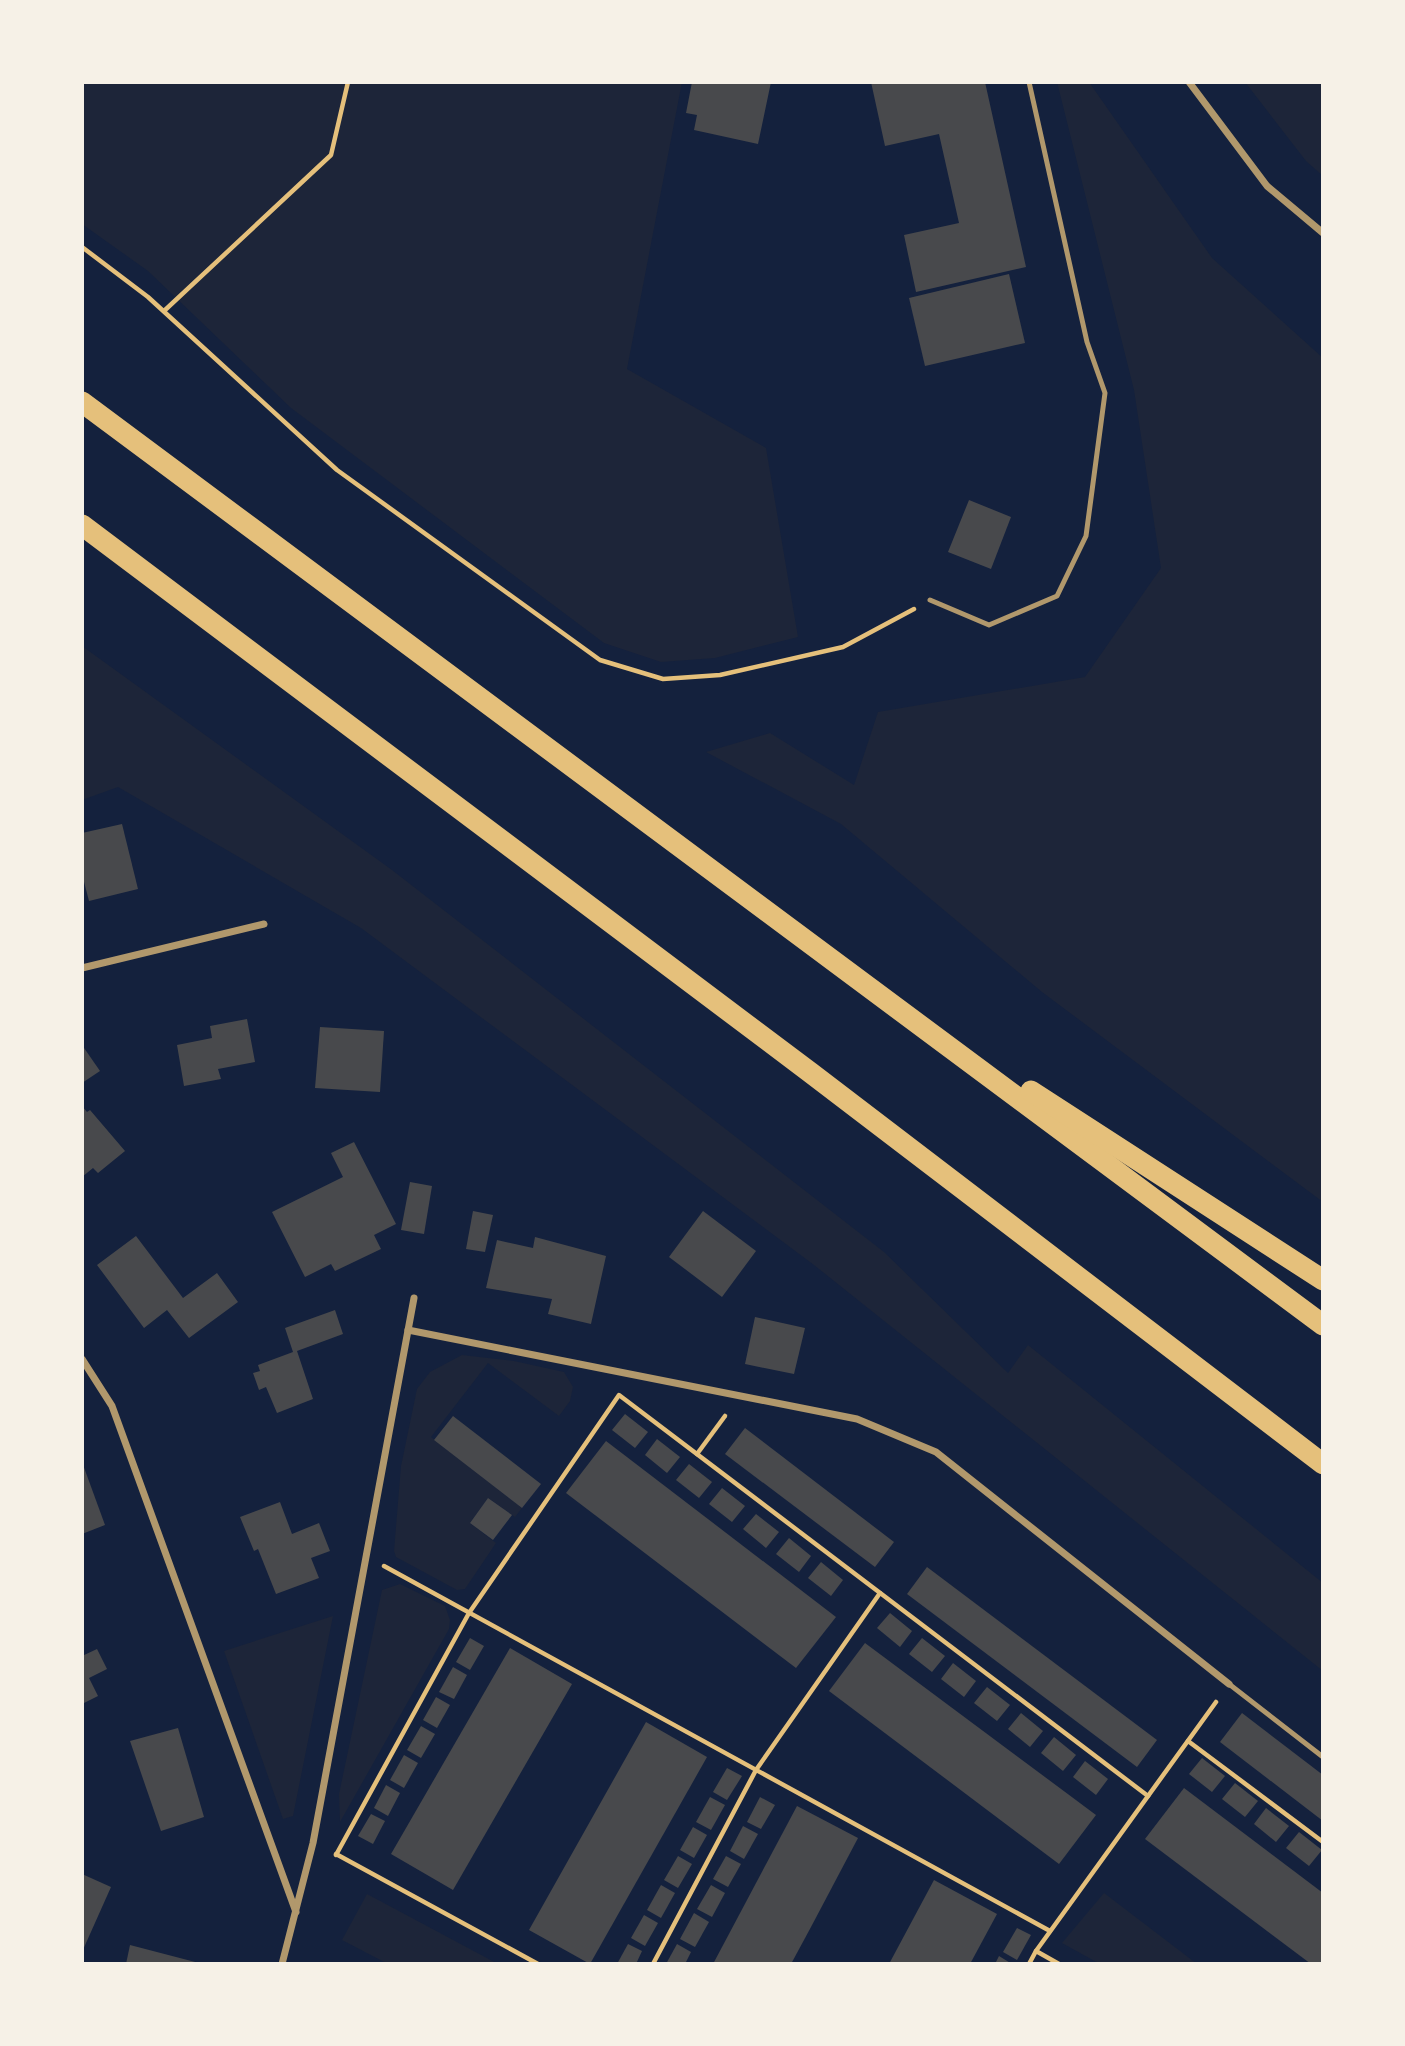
<svg xmlns="http://www.w3.org/2000/svg" width="1405" height="2046" font-family="'PT Sans',sans-serif">
	<style>
		.green { fill: #1d2539 }
		.building { fill: #48494c }
		.lines { fill: none; stroke-linecap: round; stroke-linejoin: round }
		.path { stroke: #e5c07b; stroke-width: 4.5 }
		.service { stroke: #b1986c; stroke-width: 5 }
		.minor { stroke: #b1986c; stroke-width: 7 }
		.motorway { stroke: #e5c07b; stroke-width: 21 }
	</style>
	<rect width="100%" height="100%" fill="#14213d"/>
	<g class="green">
		<path d="M82 82H682L627 369 766 448 798 637 715 658 661 662 604 643 291 408 148 271 82 224Z"/>
		<path d="M1057 82H1089L1212 258 1323 358V1202L1042 992 841 824 706 752 770 733 854 785 878 712 1085 677 1161 568 1134 390Z"/>
		<path d="M1245 82H1323V176L1306 161Z"/>
		<path d="M82 646 392 870 884 1252 1008 1373 1028 1345 1323 1583V1671L814 1265 361 928 118 787 82 800Z"/>
		<path d="M462 1355 514 1361 564 1372 573 1387 570 1401 559 1416 488 1363 431 1437 522 1508 515 1517 488 1498 470 1523 496 1543 465 1589 457 1590 396 1557 394 1551 401 1466 417 1389 430 1372Z"/>
		<path d="M400 1584 445 1606 450 1620 449 1629 340 1822 339 1794 382 1590Z"/>
		<path d="M333 1616 293 1816 283 1819 224 1651Z"/>
		<path d="M1104 1893 1197 1964H1100L1062 1943Z"/>
		<path d="M367 1894 498 1964H388L342 1940Z"/>
	</g>
	<g class="building">
		<path d="M692 82H771L758 144 694 130 697 115 686 113Z"/>
		<path d="M871 82H985L1026 267 916 292 904 235 959 223 939 134 885 146Z"/>
		<path d="M1009 274 1025 343 925 366 909 298Z"/>
		<path d="M969 500 1011 517 991 569 948 552Z"/>
		<path d="M122 824 138 889 89 901 82 874V833Z"/>
		<path d="M247 1019 255 1062 218 1069 221 1079 184 1086 177 1045 212 1038 210 1026Z"/>
		<path d="M320 1027 384 1031 380 1092 315 1088Z"/>
		<path d="M82 1045 100 1071 82 1083Z"/>
		<path d="M82 1106 87 1112 90 1110 125 1151 98 1173 93 1168 82 1177Z"/>
		<path d="M354 1142 396 1224 374 1235 381 1249 335 1271 331 1264 305 1277 272 1212 343 1177 331 1153Z"/>
		<path d="M410 1182 432 1186 424 1234 401 1230Z"/>
		<path d="M473 1211 493 1215 485 1252 466 1249Z"/>
		<path d="M703 1211 756 1251 722 1297 669 1257Z"/>
		<path d="M136 1236 183 1298 217 1273 238 1302 189 1338 167 1310 144 1328 97 1265Z"/>
		<path d="M535 1237 606 1256 591 1324 548 1314 552 1299 486 1288 497 1240 533 1248Z"/>
		<path d="M335 1310 343 1334 297 1351 313 1399 277 1413 266 1387 259 1390 253 1373 260 1371 258 1365 293 1352 285 1328Z"/>
		<path d="M755 1317 805 1328 794 1374 745 1364Z"/>
		<path d="M625 1414 648 1432 635 1448 612 1430Z"/>
		<path d="M453 1416 541 1484 522 1508 434 1440Z"/>
		<path d="M745 1428 894 1542 875 1567 725 1454Z"/>
		<path d="M657 1439 680 1457 667 1473 645 1455Z"/>
		<path d="M606 1441 836 1617 796 1668 566 1493Z"/>
		<path d="M82 1462 105 1525 82 1534Z"/>
		<path d="M689 1464 712 1482 699 1498 676 1480Z"/>
		<path d="M722 1488 745 1506 732 1522 709 1504Z"/>
		<path d="M488 1498 512 1515 493 1540 470 1523Z"/>
		<path d="M280 1502 292 1534 319 1523 330 1551 311 1558 319 1578 276 1594 258 1549 254 1551 240 1517Z"/>
		<path d="M756 1514 779 1532 766 1548 743 1529Z"/>
		<path d="M789 1538 811 1556 799 1572 776 1554Z"/>
		<path d="M821 1562 843 1580 831 1596 808 1578Z"/>
		<path d="M927 1567 1157 1740 1137 1767 907 1594Z"/>
		<path d="M890 1613 912 1631 900 1647 877 1628Z"/>
		<path d="M470 1638 484 1646 470 1670 456 1662Z"/>
		<path d="M922 1638 945 1656 932 1672 909 1654Z"/>
		<path d="M865 1643 1096 1815 1059 1864 829 1691Z"/>
		<path d="M510 1648 572 1684 453 1890 391 1854Z"/>
		<path d="M97 1649 107 1669 89 1678 98 1696 82 1704V1656Z"/>
		<path d="M953 1663 976 1681 964 1697 941 1679Z"/>
		<path d="M453 1667 467 1675 454 1699 439 1692Z"/>
		<path d="M987 1687 1010 1705 997 1721 974 1703Z"/>
		<path d="M436 1697 450 1705 437 1728 423 1720Z"/>
		<path d="M1021 1713 1043 1731 1030 1747 1008 1729Z"/>
		<path d="M1242 1713 1323 1775V1821L1220 1742Z"/>
		<path d="M646 1722 707 1757 590 1964 529 1930Z"/>
		<path d="M421 1726 435 1734 421 1758 407 1750Z"/>
		<path d="M178 1728 204 1817 161 1831 130 1741Z"/>
		<path d="M1054 1737 1076 1755 1063 1771 1041 1753Z"/>
		<path d="M404 1755 418 1763 404 1788 390 1780Z"/>
		<path d="M1202 1758 1225 1776 1212 1792 1189 1774Z"/>
		<path d="M1085 1761 1108 1779 1096 1795 1073 1777Z"/>
		<path d="M727 1768 742 1776 727 1800 713 1792Z"/>
		<path d="M1235 1783 1258 1801 1245 1817 1222 1799Z"/>
		<path d="M386 1785 400 1793 388 1816 374 1808Z"/>
		<path d="M1184 1788 1323 1893V1964H1311L1145 1839Z"/>
		<path d="M710 1797 725 1805 711 1830 696 1822Z"/>
		<path d="M760 1797 775 1805 761 1829 747 1822Z"/>
		<path d="M797 1806 858 1838 811 1927 791 1964H713Z"/>
		<path d="M1266 1808 1289 1826 1276 1842 1254 1824Z"/>
		<path d="M371 1814 385 1821 373 1844 358 1836Z"/>
		<path d="M743 1826 758 1834 744 1859 730 1851Z"/>
		<path d="M693 1827 707 1835 694 1858 680 1850Z"/>
		<path d="M1299 1832 1322 1850 1309 1866 1286 1848Z"/>
		<path d="M678 1856 692 1864 678 1888 664 1880Z"/>
		<path d="M726 1856 741 1864 728 1887 713 1879Z"/>
		<path d="M82 1874 111 1887 82 1952Z"/>
		<path d="M934 1880 997 1914 970 1964H889Z"/>
		<path d="M661 1885 675 1893 661 1918 647 1910Z"/>
		<path d="M711 1885 725 1893 712 1917 697 1909Z"/>
		<path d="M694 1913 709 1922 695 1947 680 1939Z"/>
		<path d="M644 1915 658 1923 645 1946 631 1938Z"/>
		<path d="M1017 1928 1031 1935 1017 1960 1003 1952Z"/>
		<path d="M628 1944 642 1951 636 1964H617Z"/>
		<path d="M677 1944 691 1952 685 1964H666Z"/>
		<path d="M130 1945 199 1963V1964H126Z"/>
		<path d="M999 1956 1012 1964H995Z"/>
	</g>
	<g class="lines">
		<g class="path">
			<path d="M82 247 148 297 337 470 600 660 663 679 720 675 843 647 914 609"/>
			<path d="M164 311 331 155 348 82"/>
			<path d="M697 1454 725 1416"/>
			<path d="M384 1566 1050 1931"/>
			<path d="M1188 1741 1323 1842"/>
			<path d="M336 1854 538 1964"/>
			<path d="M336 1855 469 1613 619 1395 1148 1796"/>
			<path d="M653 1964 756 1770 880 1593"/>
			<path d="M1029 1964 1036 1951"/>
			<path d="M1059 1964 1036 1951 1216 1702"/>
		</g>
		<g class="service">
			<path d="M930 600 989 625 1057 596 1086 536 1105 393 1087 342 1029 82"/>
			<path d="M1229 1684 1323 1757"/>
		</g>
		<g class="minor">
			<path d="M1189 82 1267 186 1323 233"/>
			<path d="M82 968 264 924"/>
			<path d="M408 1330 857 1419 936 1452 1229 1684"/>
			<path d="M82 1359 112 1406 296 1912"/>
			<path d="M282 1964 313 1843 414 1298"/>
		</g>
		<g class="motorway">
			<path d="M82 402 1323 1325"/>
			<path d="M82 525 811 1073 1323 1464"/>
			<path d="M1031 1091 1323 1280"/>
		</g>
	</g>
	<rect width="1405" height="2046" fill="none" stroke="#f6f1e7" stroke-width="168"/>
</svg>
